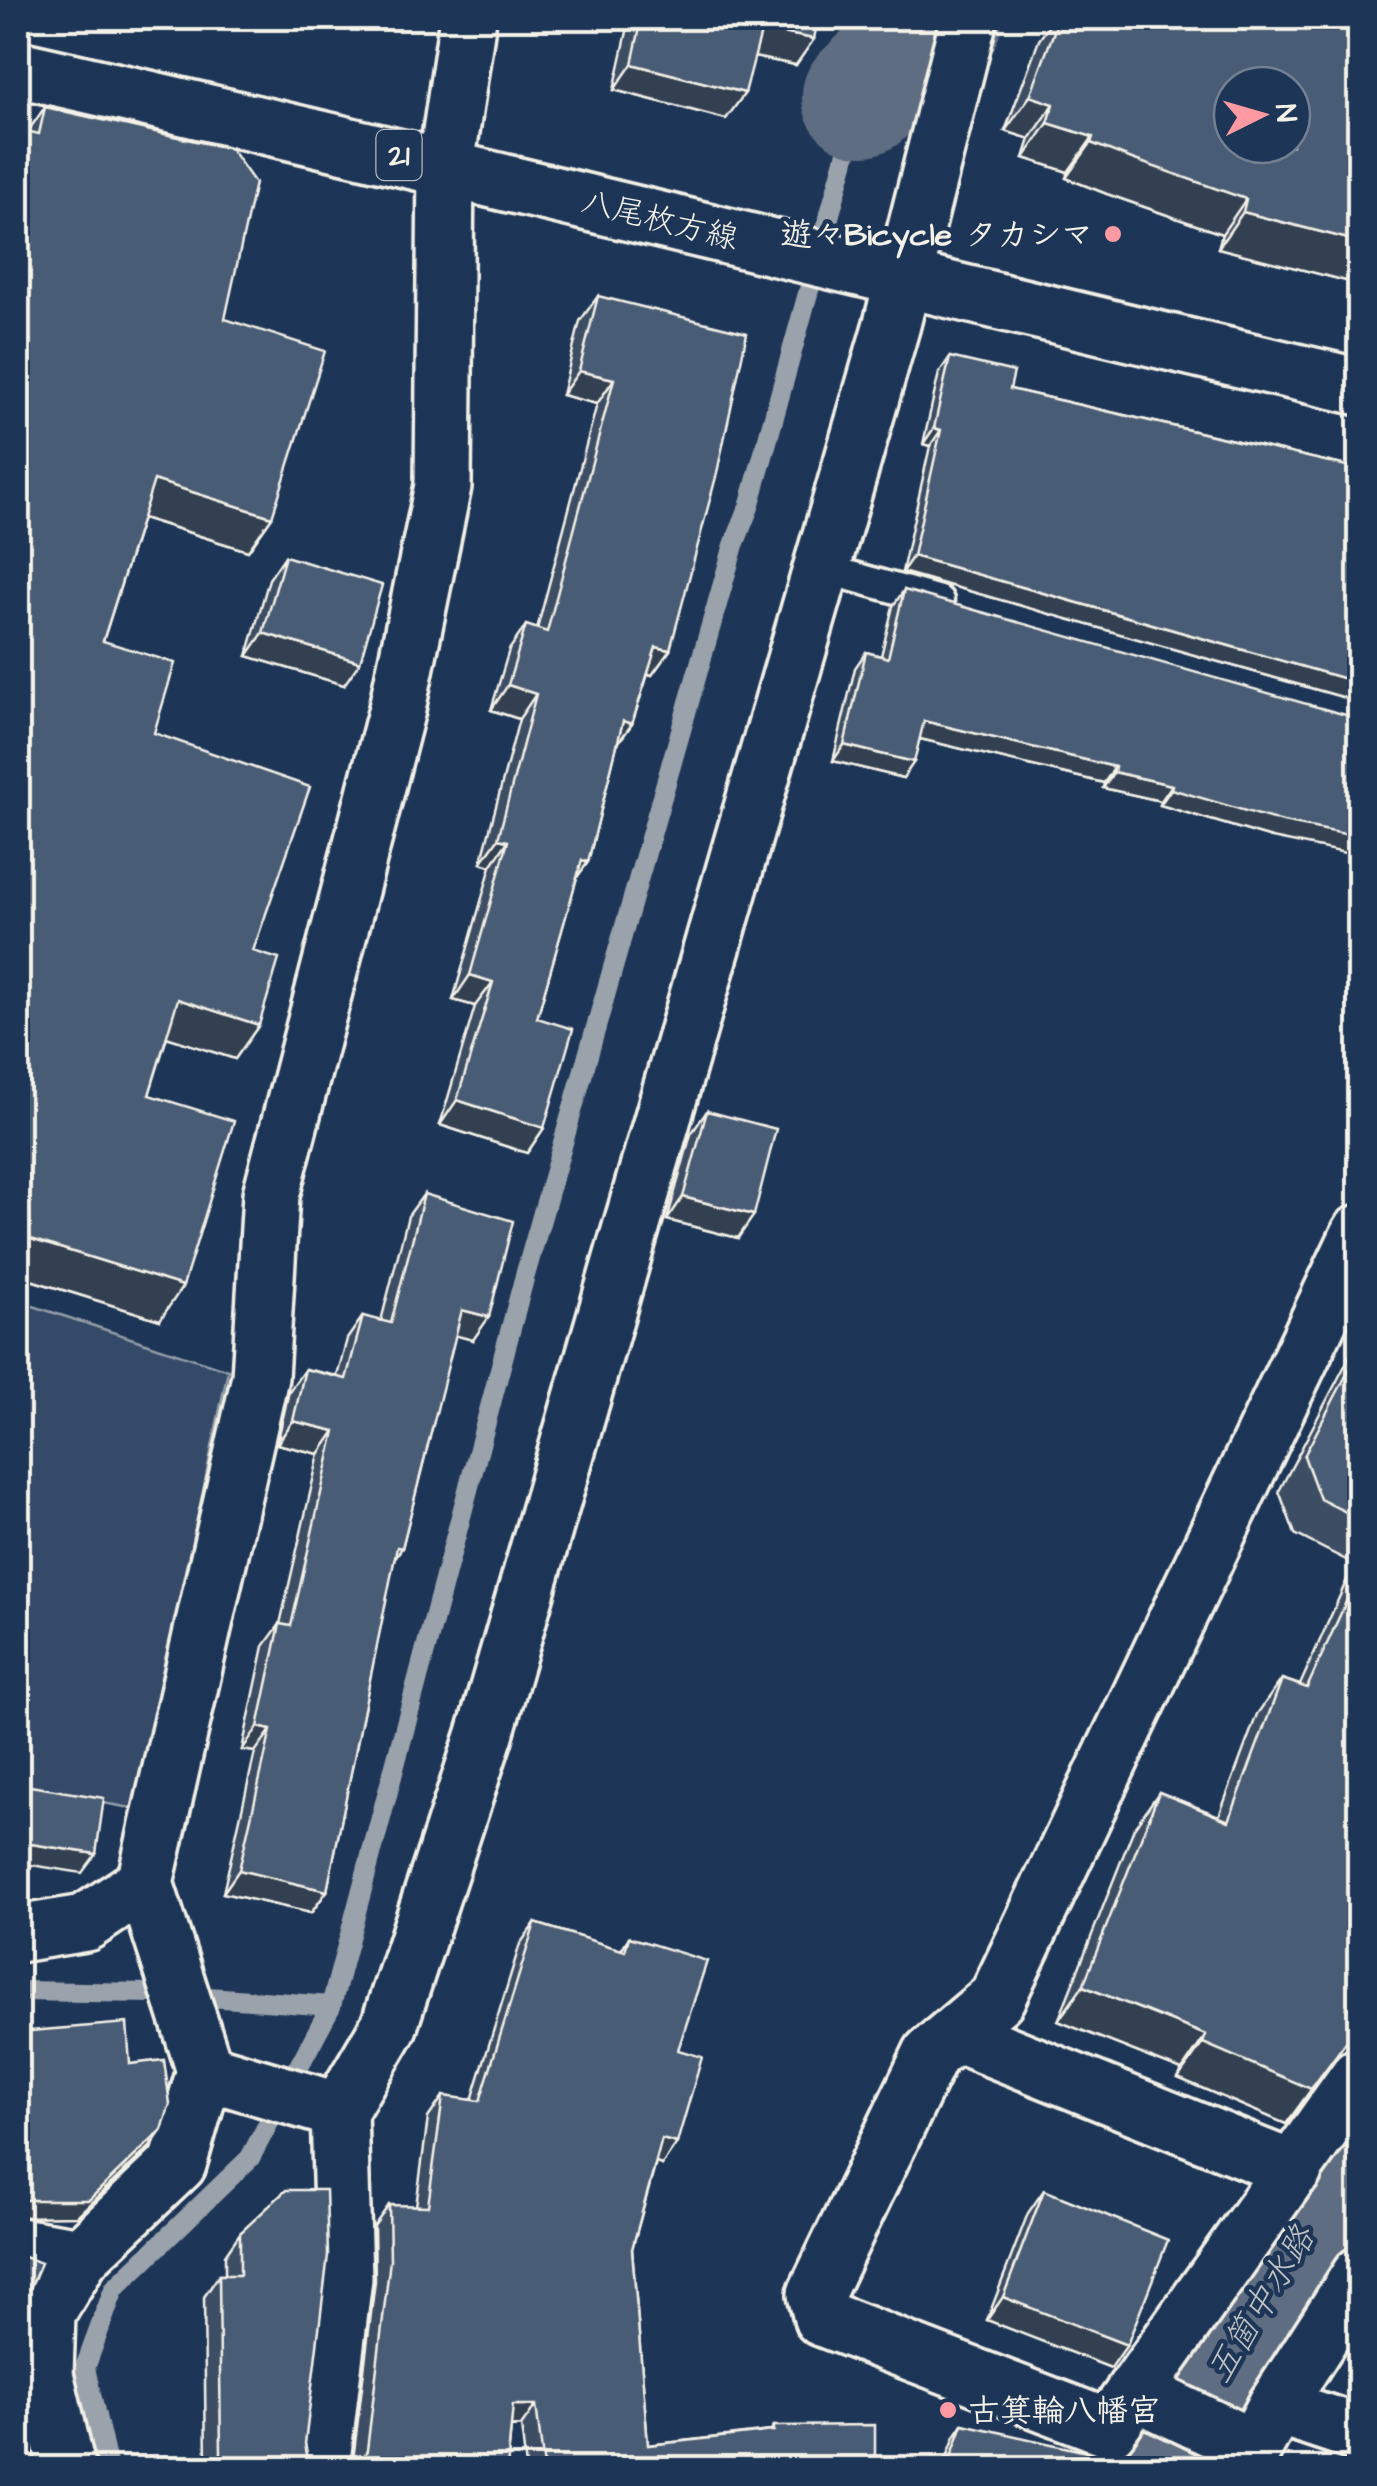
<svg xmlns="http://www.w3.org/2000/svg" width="1377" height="2486" font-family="'Architects Daughter','Klee One',sans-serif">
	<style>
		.green { fill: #354a67; stroke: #949ea8; stroke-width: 2.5 }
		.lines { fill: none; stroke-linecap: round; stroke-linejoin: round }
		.stream { stroke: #9aa2ab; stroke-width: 20 }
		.river { stroke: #5e6d82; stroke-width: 120 }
		.service-casing { stroke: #f4f1e8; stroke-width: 35 }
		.minor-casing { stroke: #f4f1e8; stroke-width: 62 }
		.tertiary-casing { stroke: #f4f1e8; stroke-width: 62 }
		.secondary-casing { stroke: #f4f1e8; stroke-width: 62 }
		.primary-casing { stroke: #f4f1e8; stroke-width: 62 }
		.service { stroke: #1d3557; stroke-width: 28 }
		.minor { stroke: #1d3557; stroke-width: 55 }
		.tertiary { stroke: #1d3557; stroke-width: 55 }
		.secondary { stroke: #1d3557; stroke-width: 55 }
		.primary { stroke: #1d3557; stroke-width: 55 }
		.wall { fill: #3e4e64; stroke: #f4f1e8; stroke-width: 2.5 }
		.shaded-wall { fill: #324051; stroke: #f4f1e8; stroke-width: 2.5 }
		.building { fill: #485b74; stroke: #f4f1e8; stroke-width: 2.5; fill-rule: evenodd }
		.poi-dot { fill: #ff9aa2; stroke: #1d3557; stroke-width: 4 }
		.labels { text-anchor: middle; stroke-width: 9; stroke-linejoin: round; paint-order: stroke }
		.shield { fill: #1d3557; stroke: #b4b9bc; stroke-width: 2.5 }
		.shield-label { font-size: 30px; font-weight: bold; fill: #f4f1e8 }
		.street-label { font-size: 32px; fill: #f4f1e8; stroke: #1d3557 }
		.poi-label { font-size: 32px; font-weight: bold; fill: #f4f1e8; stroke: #1d3557; text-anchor: end }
		.water-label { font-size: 35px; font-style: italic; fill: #c0c3c4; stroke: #1d3557 }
	</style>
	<rect width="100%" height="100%" fill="#1d3557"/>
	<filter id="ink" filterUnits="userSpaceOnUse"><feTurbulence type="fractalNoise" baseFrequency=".01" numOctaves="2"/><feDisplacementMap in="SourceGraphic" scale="20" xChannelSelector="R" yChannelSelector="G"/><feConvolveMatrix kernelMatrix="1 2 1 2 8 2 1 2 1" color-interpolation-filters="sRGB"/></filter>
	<g filter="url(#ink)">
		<path class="green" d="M18 1301 228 1370 137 1809 18 1788Z"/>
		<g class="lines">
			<g class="stream">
				<path d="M18 1991 154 1993 331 2006"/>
				<path d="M108 2468 85 2368 114 2289 250 2158 331 2006 524 1279 734 545 749 507 884 18"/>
			</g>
			<g class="river">
				<path d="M862 96 942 18"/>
				<path d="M1160 2468 1232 2341 1360 2140"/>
			</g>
			<defs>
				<path id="service" d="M822 568 939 601"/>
				<g id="minor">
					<path d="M18 1934 85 1923 145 1883"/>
					<path d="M956 2034 1294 2170"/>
					<path d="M205 2071 339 2111"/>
					<path d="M1358 2077 1109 2428 822 2318 816 2294 931 2054 997 1998 1360 1233"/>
					<path d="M18 2246 81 2256"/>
					<path d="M1134 2391 1253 2448"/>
					<path d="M1276 2406 1360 2434"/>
					<path d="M67 2468 45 2374 47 2313 81 2256 178 2164 205 2071 145 1883 260 1377 271 1195 397 709 443 486 446 165"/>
					<path d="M321 2468 344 2278 339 2111 389 2026 485 1734 892 324 969 18"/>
				</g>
				<path id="tertiary" d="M446 165 468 18"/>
				<path id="secondary" d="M1243 2468 1276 2406 1360 2275"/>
				<path id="primary" d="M18 69C466 170 912 283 1360 387"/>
			</defs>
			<use href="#service" class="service-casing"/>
			<use href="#minor" class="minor-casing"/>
			<use href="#tertiary" class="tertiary-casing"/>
			<use href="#secondary" class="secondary-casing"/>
			<use href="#primary" class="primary-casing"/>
			<use href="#service" class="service"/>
			<use href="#minor" class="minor"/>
			<use href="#tertiary" class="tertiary"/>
			<use href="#secondary" class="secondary"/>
			<use href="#primary" class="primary"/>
		</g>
		<g class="wall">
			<path d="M630 18H818L796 65 754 57 726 119 614 90Z"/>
			<path d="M1054 18H1360L1350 282 1218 248 1222 234 1107 194 1066 178 1068 172 1024 158 1030 139 1005 131 1039 40Z"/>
			<path d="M45 107 225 319 272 517 248 551 142 518 103 641 154 733 253 951 259 1025 235 1059 167 1037 149 1095 160 1320 18 1276V129L28 131Z"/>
			<path d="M598 296 670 650 652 675 648 674 632 724 617 745 588 862 577 877 537 1018 544 1128 527 1153 440 1125 475 1006 453 1000 491 866 481 863 519 719 491 710 509 650 526 625 537 629 597 404 562 395 580 321Z"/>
			<path d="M950 357 1010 389 1360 469V702L902 572 930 446 923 444 939 373Z"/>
			<path d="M285 556 344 685 247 656 269 579Z"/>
			<path d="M904 590 1272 838 1160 805 1161 801 1103 788 1104 783 920 739 903 778 833 761 855 668 866 652 881 656 893 606Z"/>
			<path d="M707 1111 738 1238 667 1220 691 1134Z"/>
			<path d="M424 1194 473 1340 455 1335 402 1548 394 1559 327 1891 311 1913 223 1893 255 1752 242 1750 264 1646 280 1624 319 1454 277 1444 289 1391 305 1369 337 1376 347 1339 363 1316 381 1321 408 1216Z"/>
			<path d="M1360 1337V2026L1358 2025 1286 2124 1178 2078 1182 2070 1058 2021 1134 1828 1159 1792 1219 1816 1257 1714 1282 1679 1300 1685 1354 1564 1295 1534 1279 1491Z"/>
			<path d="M535 1923 621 1950 629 1937 678 2050 662 2165 656 2163 632 2249 648 2445 770 2431 774 2426 875 2468H526L521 2426 511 2427 507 2468H352L375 2281 374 2226 389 2205 416 2206 428 2118 443 2096 472 2100 520 1944Z"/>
			<path d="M1044 2190 1111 2368 987 2320 1028 2213Z"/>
			<path d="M240 2233 305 2444 308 2459 315 2468H206L204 2297 219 2275H225V2255Z"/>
			<path d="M963 2424 1088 2468H943L955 2436Z"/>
		</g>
		<g class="shaded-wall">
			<path d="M762 29 814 39 796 65 743 55Z"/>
			<path d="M632 64 745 93 726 119 614 90Z"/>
			<path d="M1030 96 1054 104 1030 139 1005 131Z"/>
			<path d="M1048 123 1093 137 1068 172 1024 158Z"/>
			<path d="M1091 143 1246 199 1222 234 1107 194 1066 178Z"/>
			<path d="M1243 212 1360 242V269L1350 282 1218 248Z"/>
			<path d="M579 371 614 379 597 404 562 395Z"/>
			<path d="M934 428 941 430 930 446 923 444Z"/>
			<path d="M154 480 272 517 248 551 130 514Z"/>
			<path d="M913 556 1360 683V702L902 572Z"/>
			<path d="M263 633 360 662 344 685 247 656Z"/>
			<path d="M656 647 670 650 652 675 639 671Z"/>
			<path d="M508 685 536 694 519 719 491 710Z"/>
			<path d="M623 721 632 724 614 748Z"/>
			<path d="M924 721 1115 767 1104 783 912 737Z"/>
			<path d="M844 745 914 762 903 778 833 761Z"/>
			<path d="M1114 772 1172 785 1161 801 1103 788Z"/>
			<path d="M1171 789 1360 837V856L1272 838 1160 805Z"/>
			<path d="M498 839 508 841 491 866 481 863Z"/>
			<path d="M582 860 588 862 570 887Z"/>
			<path d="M470 975 493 982 475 1006 453 1000Z"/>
			<path d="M178 999 259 1025 235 1059 154 1033Z"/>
			<path d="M457 1100 544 1128 527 1153 440 1125Z"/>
			<path d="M683 1197 754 1215 738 1238 667 1220Z"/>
			<path d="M18 1235 183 1286 160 1320 18 1276Z"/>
			<path d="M462 1310 489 1317 473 1340 446 1333Z"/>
			<path d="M293 1421 335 1431 319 1454 277 1444Z"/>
			<path d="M258 1727 271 1730 255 1752 242 1750Z"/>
			<path d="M18 1842 96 1854 82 1873 18 1863Z"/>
			<path d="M239 1870 327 1891 311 1913 223 1893Z"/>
			<path d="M1083 1986 1206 2035 1182 2070 1058 2021Z"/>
			<path d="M1360 2011V2026L1358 2025 1286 2124 1178 2078 1203 2043Z"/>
			<path d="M162 2130 150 2147 77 2216 18 2217V2201Z"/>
			<path d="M662 2139 677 2143 662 2165 647 2160Z"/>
			<path d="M1003 2297 1127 2345 1111 2368 987 2320Z"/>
			<path d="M513 2405H536L521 2426 498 2427Z"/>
			<path d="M221 2457H235L227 2468H213Z"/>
		</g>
		<g class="building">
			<path d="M642 18H818L814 39 762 29 745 93 632 64Z"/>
			<path d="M1059 18H1099L1105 20 1106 18H1360V242L1243 212 1246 199 1132 159 1091 143 1093 137 1048 123 1054 104 1030 96ZM1232 85H1292V145H1232Z"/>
			<path d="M45 107 231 149 255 183 225 319 325 351 272 517 154 480 103 641 175 663 154 733 310 787 253 951 279 959 259 1025 178 999 149 1095 234 1121 183 1286 18 1235V129L39 134Z"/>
			<path d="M598 296 747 333 717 473 670 650 656 647 632 724 623 721 588 862 582 860 537 1018 573 1029 544 1128 457 1100 493 982 470 975 508 841 498 839 536 694 508 685 526 625 547 632 614 379 579 371Z"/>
			<path d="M950 357 1014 372 1010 389 1360 469V683L913 556 941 430 934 428Z"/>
			<path d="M285 556 382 585 360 662 263 633Z"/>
			<path d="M904 590 1360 719V837L1283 822 1171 789 1172 785 1114 772 1115 767 924 721 914 762 844 745 866 652 888 658Z"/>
			<path d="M707 1111 776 1129 754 1215 683 1197Z"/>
			<path d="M424 1194 513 1221 489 1317 462 1310 402 1548 397 1547 327 1891 239 1870 271 1730 258 1727 280 1624 291 1626 335 1431 293 1421 305 1369 346 1379 363 1316 391 1323Z"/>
			<path d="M1360 1349V1519L1320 1499 1304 1456Z"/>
			<path d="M1360 1571V2023L1311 2089 1203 2043 1206 2035 1083 1986 1159 1792 1229 1821 1282 1679 1307 1688Z"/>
			<path d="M18 1784 104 1798 96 1854 18 1842Z"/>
			<path d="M535 1923 625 1951 629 1937 707 1961 678 2050 702 2057 677 2143 662 2139 632 2249 648 2445 774 2431V2426L875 2425V2468H544L536 2405H513L507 2468H357L362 2464 367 2450 390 2260 389 2205 428 2206 443 2096 480 2101Z"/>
			<path d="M127 2023 130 2064 164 2060 170 2104 162 2130 89 2200H19L18 2201V2032Z"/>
			<path d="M286 2190H326L328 2255 305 2444 308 2459 315 2468H236L235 2457H221L219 2275H240V2233Z"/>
			<path d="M1044 2190 1168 2240 1127 2345 1003 2297Z"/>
			<path d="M18 2255 41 2263 27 2295 20 2458H18Z"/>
			<path d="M963 2424 1091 2453 1088 2468H947Z"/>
		</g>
	</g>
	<g class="poi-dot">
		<circle cx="1113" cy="234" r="10"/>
		<circle cx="948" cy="2410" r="10"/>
	</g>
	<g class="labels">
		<rect class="shield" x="376.5" y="130" width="45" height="50" rx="8"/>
		<g class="shield-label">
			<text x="399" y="165">21</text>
		</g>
		<g class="street-label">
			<text transform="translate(660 219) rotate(14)" y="11">八尾枚方線</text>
		</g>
		<g class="poi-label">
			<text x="1093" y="245">遊々Bicycle タカシマ</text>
			<text x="968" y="2421" text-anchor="start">古箕輪八幡宮</text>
		</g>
		<g class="water-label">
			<text transform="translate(1260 2304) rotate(-59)" y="12">五箇中水路</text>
		</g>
	</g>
	<rect width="1377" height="2486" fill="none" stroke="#1d3557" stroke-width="60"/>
	<rect x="30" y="30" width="1317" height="2426" fill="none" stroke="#f4f1e8" stroke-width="4" filter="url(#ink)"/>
	<g transform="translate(1262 115) rotate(85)"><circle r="48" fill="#1d3557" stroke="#738091" stroke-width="2.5"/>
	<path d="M0-8L18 38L0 25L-18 38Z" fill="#ff9aa2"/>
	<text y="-15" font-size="28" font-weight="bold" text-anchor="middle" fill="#f4f1e8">N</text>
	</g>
</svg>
